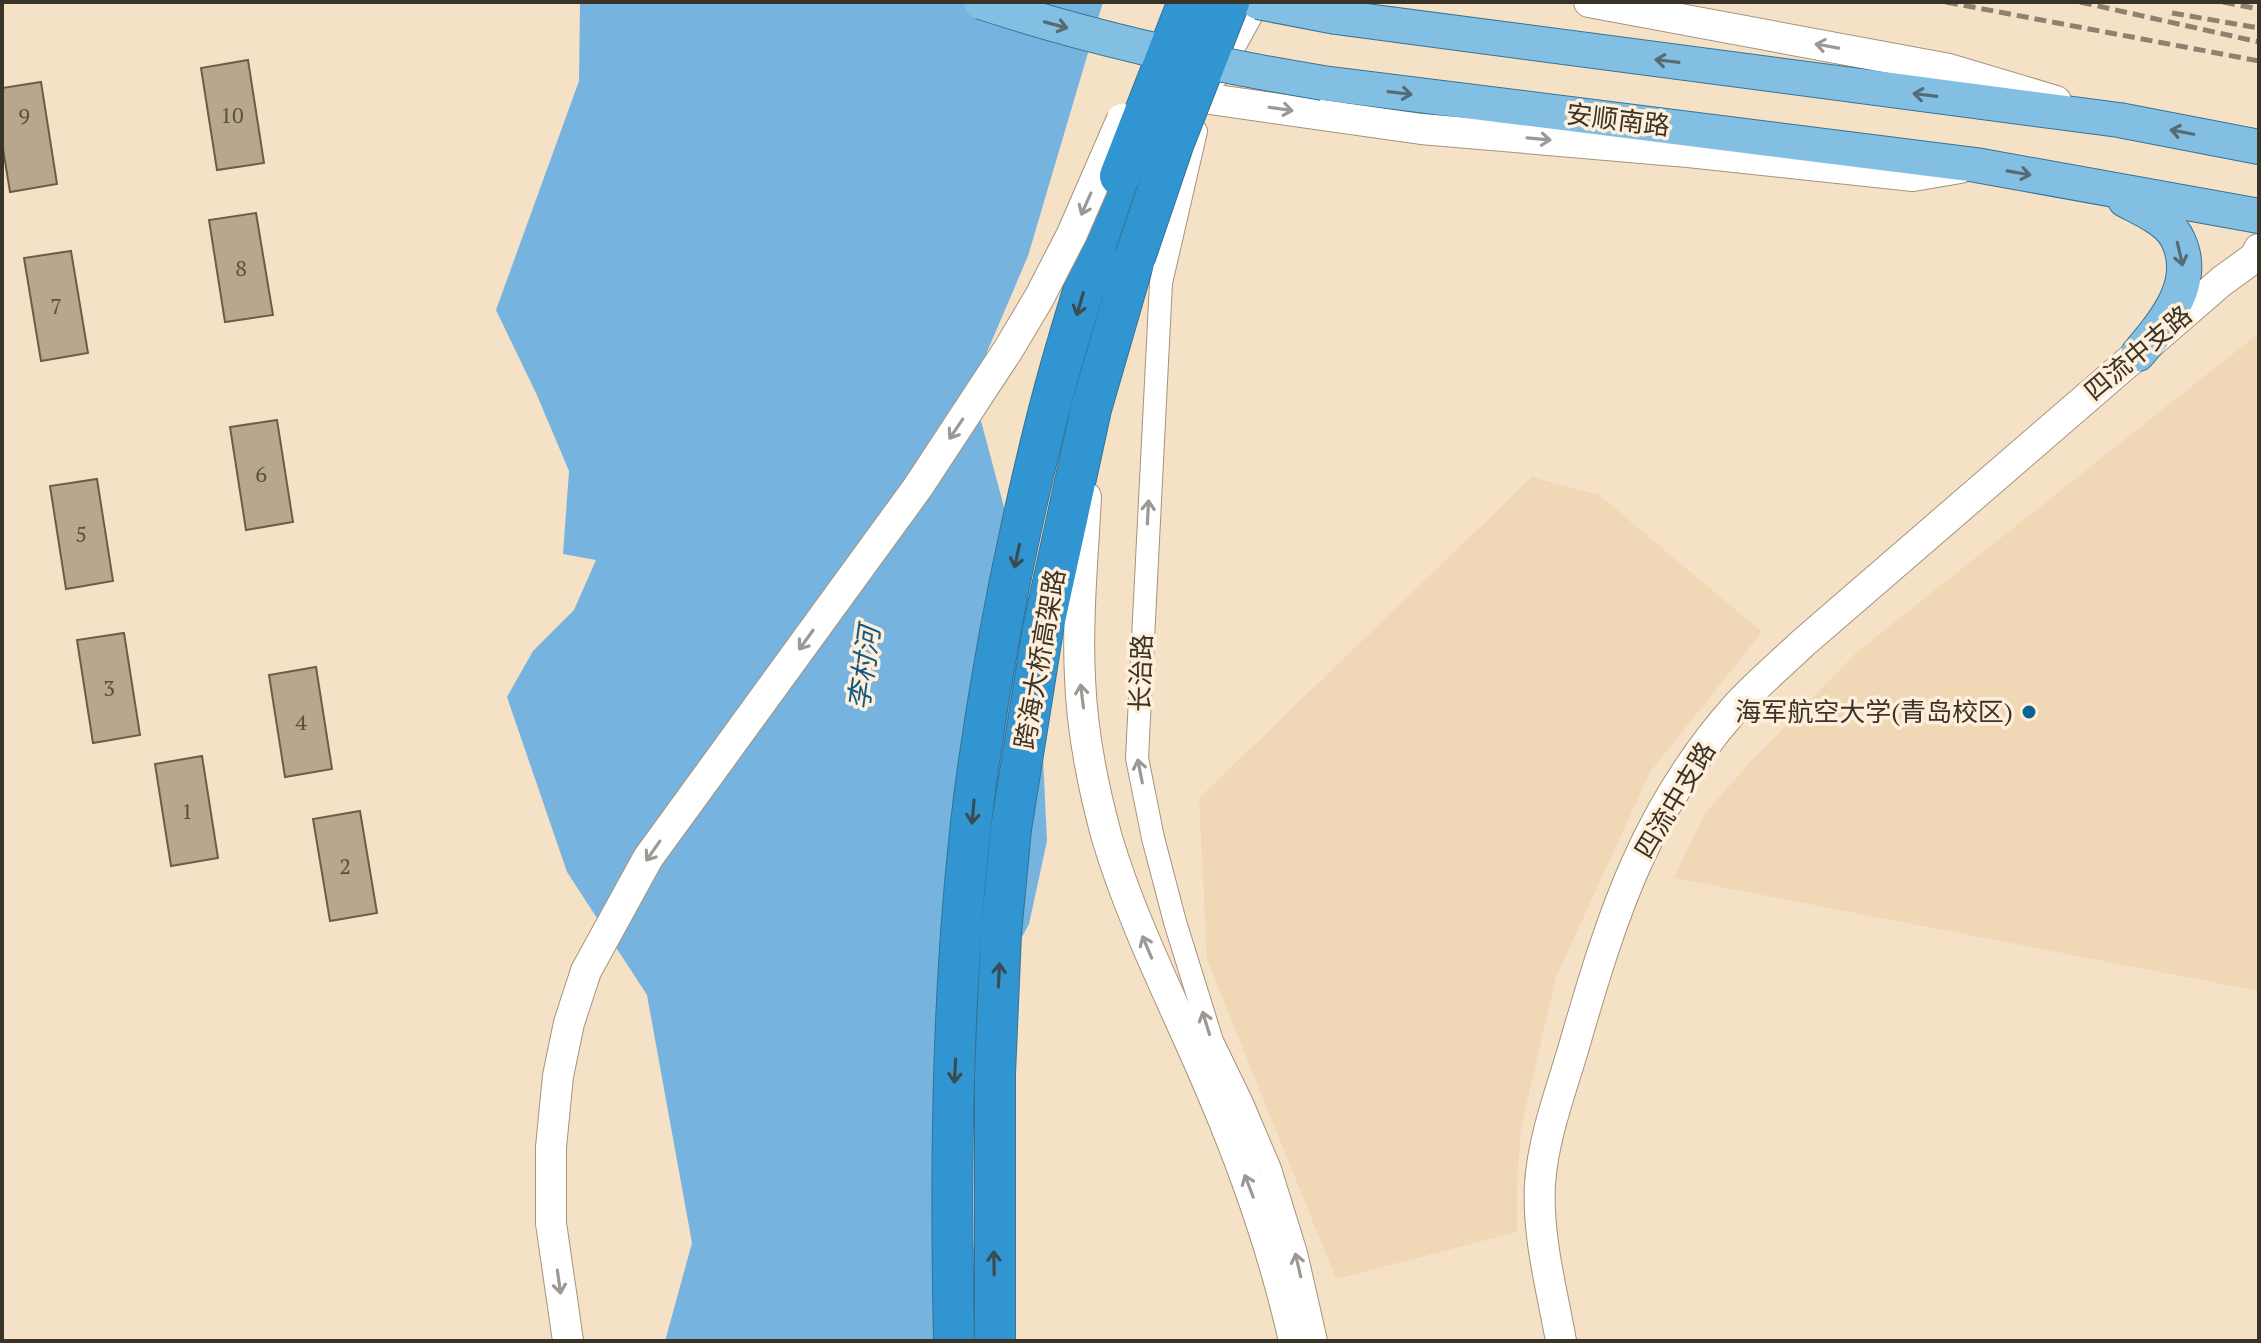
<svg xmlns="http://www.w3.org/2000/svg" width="2261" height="1343" font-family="'PT Serif','Noto Sans SC',serif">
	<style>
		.built { fill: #f0d7b6 }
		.water { fill: #76b4df }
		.building { fill: #b8a68d; stroke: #6e5d46; stroke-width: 2 }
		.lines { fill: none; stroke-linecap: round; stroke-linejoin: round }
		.street-casing { stroke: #a6937b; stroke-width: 24 }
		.secondary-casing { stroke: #a6937b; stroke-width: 32 }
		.primary-casing { stroke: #347396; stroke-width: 36 }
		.highway-casing { stroke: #347396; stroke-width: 42 }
		.street { stroke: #fff; stroke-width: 22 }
		.secondary { stroke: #fff; stroke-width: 30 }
		.primary { stroke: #83bfe3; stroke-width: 34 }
		.highway { stroke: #3195d1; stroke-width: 40 }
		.rail { stroke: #8e816f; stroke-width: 5; stroke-dasharray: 12 6; stroke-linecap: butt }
		.secondary-bridge-casing { stroke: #a6937b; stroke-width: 32; stroke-linecap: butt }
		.primary-bridge-casing { stroke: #347396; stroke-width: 36; stroke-linecap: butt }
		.highway-bridge-casing { stroke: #347396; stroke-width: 42; stroke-linecap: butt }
		.secondary-bridge { stroke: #fff; stroke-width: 30 }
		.primary-bridge { stroke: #83bfe3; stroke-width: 34 }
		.highway-bridge { stroke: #3195d1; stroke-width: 40 }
		.oneway { stroke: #576b73 }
		.oneway2 { stroke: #9c9994 }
		.oneway3 { stroke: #384c52 }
		.poi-dot { fill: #076494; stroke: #ffefda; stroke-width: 3 }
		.labels { text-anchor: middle; stroke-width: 7; stroke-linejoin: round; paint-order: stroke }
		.number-label { font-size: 22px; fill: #5a5041 }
		.street-label { font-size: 26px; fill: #3a3328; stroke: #ffefda }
		.poi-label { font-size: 26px; fill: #3a3328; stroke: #ffefda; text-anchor: end }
		.water-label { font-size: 28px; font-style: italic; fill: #105a84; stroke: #ffefda }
	</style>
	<rect width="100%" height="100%" fill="#f5e1c6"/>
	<g class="built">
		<path d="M2259 333V991L1674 878 1704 815 1742 771 1857 652Z"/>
		<path d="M1532 477 1599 495 1762 632 1650 772 1556 977 1521 1128 1517 1182V1232L1336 1279 1207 959 1199 798Z"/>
	</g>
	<path class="water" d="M580 2H1103L1028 256 987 352 976 402 1037 631 1047 841 1029 924 995 989 954 1162 995 1341H665L692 1243 647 995 567 872 507 697 533 651 574 610 596 560 563 554 569 471 536 393 496 310 579 81Z"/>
	<g class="building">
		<path d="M248 60 264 163 217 170 201 68Z"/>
		<path d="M41 82 57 184 10 192 2 143V88Z"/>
		<path d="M256 213 273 315 225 322 209 220Z"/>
		<path d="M71 251 88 353 41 361 24 258Z"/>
		<path d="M277 420 293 522 246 530 230 427Z"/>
		<path d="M97 479 113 581 66 589 50 486Z"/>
		<path d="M124 633 140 735 93 743 77 640Z"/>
		<path d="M316 667 332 769 285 777 269 675Z"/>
		<path d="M202 756 218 858 171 866 155 764Z"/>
		<path d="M360 811 377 913 330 921 313 819Z"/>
	</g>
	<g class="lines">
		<defs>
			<g id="street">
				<path d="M1218 76 1259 2"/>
				<path d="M1196 131 1161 283 1137 758 1153 838 1175 922 1212 1041 1242 1103 1270 1169 1296 1253 1316 1341"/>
			</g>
			<g id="secondary">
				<path d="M1589 2 1949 69 2056 101"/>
				<path d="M1203 98 1421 129 1688 152 1913 176 1960 168"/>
				<path d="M1086 497C1083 557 1077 618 1080 678 1082 731 1093 787 1107 838 1134 928 1177 1009 1213 1095 1247 1175 1275 1256 1294 1341"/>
				<path d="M551 1223 568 1341"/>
				<path d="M1561 1341C1552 1290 1537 1236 1540 1184 1543 1137 1562 1088 1575 1043 1612 915 1646 808 1737 706 1757 684 1781 664 1803 643L2222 281 2255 257 2259 249"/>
			</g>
			<g id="primary">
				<path d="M1336 17 2119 120 2259 147"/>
				<path d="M1323 83 1976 165 2259 216"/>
				<path d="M2125 200C2142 209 2166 219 2176 236 2201 281 2164 323 2138 354"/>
			</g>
			<g id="highway">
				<path d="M954 1341C950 1160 952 978 974 798 990 675 1014 551 1044 430 1065 345 1093 260 1120 176"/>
				<path d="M995 1341V1074L1001 933 1011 829 1043 629 1091 409 1135 257"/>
			</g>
		</defs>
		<use href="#street" class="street-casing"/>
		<use href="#secondary" class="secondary-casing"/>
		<use href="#primary" class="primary-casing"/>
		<use href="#highway" class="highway-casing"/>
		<use href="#street" class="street"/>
		<use href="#secondary" class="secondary"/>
		<use href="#primary" class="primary"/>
		<use href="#highway" class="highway"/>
		<g class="rail">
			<path d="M1946 2 2259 61"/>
			<path d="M2080 2 2259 42"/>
			<path d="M2223 2 2259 9"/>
			<path d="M2172 13 2259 28"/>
		</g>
		<defs>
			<path id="secondary-bridge" d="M551 1223V1147L558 1076 569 1023 586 971 648 858 918 487 1008 350 1039 298 1072 234 1122 119"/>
			<g id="primary-bridge">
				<path d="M981 2C1093 39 1207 64 1323 83"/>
				<path d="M1258 2 1336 17"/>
			</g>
			<g id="highway-bridge">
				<path d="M1120 176 1188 2"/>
				<path d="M1135 257 1174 142 1229 2"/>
			</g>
		</defs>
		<use href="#secondary-bridge" class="secondary-bridge-casing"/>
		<use href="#primary-bridge" class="primary-bridge-casing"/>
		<use href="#highway-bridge" class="highway-bridge-casing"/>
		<use href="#secondary-bridge" class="secondary-bridge"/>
		<use href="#primary-bridge" class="primary-bridge"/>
		<use href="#highway-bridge" class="highway-bridge"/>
	</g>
	<defs><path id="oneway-shaft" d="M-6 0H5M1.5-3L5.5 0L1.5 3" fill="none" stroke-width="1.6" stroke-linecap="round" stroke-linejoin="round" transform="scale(2)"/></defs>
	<g class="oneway">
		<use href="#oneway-shaft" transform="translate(1056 25) rotate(15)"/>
		<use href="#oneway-shaft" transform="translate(1667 61) rotate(-173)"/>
		<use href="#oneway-shaft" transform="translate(1400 93) rotate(7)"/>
		<use href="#oneway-shaft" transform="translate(1925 95) rotate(-173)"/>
		<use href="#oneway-shaft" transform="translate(2182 132) rotate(-169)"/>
		<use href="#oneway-shaft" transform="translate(2019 173) rotate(10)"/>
		<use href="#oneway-shaft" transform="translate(2180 254) rotate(77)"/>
	</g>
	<g class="oneway2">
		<use href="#oneway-shaft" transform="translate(1827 46) rotate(-170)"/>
		<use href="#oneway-shaft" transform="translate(1281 109) rotate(8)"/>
		<use href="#oneway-shaft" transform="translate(1539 139) rotate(5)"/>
		<use href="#oneway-shaft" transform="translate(1086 204) rotate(114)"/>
		<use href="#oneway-shaft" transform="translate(956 429) rotate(124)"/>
		<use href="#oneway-shaft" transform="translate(1148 512) rotate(-87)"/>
		<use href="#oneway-shaft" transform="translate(806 640) rotate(126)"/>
		<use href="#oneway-shaft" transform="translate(1082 696) rotate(-97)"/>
		<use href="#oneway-shaft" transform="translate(1140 771) rotate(-101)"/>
		<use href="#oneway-shaft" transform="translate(653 851) rotate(125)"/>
		<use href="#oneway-shaft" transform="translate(1147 947) rotate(-113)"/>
		<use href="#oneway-shaft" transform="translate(1206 1023) rotate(-107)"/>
		<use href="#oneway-shaft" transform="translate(1249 1186) rotate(-111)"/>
		<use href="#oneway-shaft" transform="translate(1298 1265) rotate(-103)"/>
		<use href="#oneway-shaft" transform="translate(559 1282) rotate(82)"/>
	</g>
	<g class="oneway3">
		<use href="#oneway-shaft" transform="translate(1080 304) rotate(106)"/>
		<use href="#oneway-shaft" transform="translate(1017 556) rotate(102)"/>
		<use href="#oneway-shaft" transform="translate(973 812) rotate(95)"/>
		<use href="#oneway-shaft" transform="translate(999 975) rotate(-87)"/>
		<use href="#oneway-shaft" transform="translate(955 1071) rotate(93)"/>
		<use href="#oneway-shaft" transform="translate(994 1263) rotate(-91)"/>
	</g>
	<circle class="poi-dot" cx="2029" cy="712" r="8"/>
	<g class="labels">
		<g class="number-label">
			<text x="232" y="123">10</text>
			<text x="24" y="124">9</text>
			<text x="241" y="276">8</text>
			<text x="56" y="314">7</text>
			<text x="261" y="482">6</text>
			<text x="81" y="542">5</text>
			<text x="109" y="696">3</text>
			<text x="301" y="730">4</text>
			<text x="187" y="819">1</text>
			<text x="345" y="874">2</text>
		</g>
		<g class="street-label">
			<text transform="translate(1618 120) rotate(7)" y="9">安顺南路</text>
			<text transform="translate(2138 353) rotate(-40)" y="9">四流中支路</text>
			<text transform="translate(1040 659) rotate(-80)" y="9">跨海大桥高架路</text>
			<text transform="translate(1141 673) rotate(-88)" y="9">长治路</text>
			<text transform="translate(1675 800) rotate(-59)" y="9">四流中支路</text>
		</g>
		<g class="poi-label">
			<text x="2013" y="721">海军航空大学(青岛校区)</text>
		</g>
		<g class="water-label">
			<text transform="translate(864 668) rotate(-82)" y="10">李村河</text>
		</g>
	</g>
	<rect width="2261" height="1343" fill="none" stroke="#3a3328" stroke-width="8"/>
</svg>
